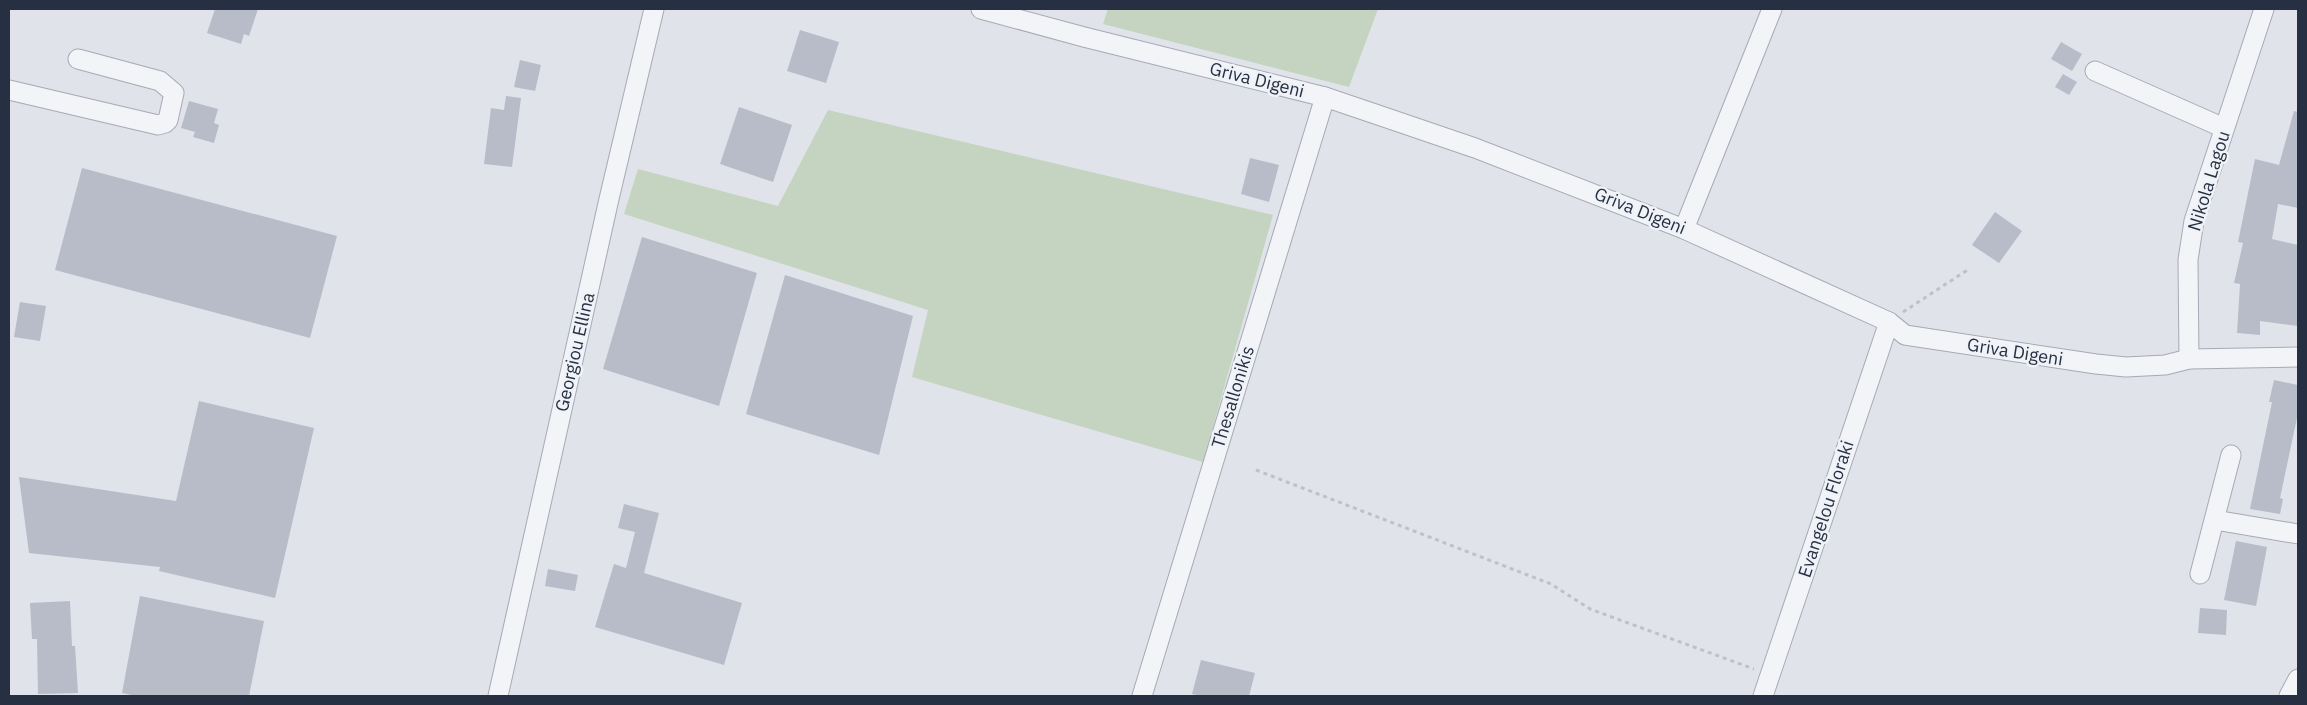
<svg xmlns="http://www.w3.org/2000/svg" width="2307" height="705" font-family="'IBM Plex Sans',sans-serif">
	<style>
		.green { fill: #c4d4c0 }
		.building { fill: #b7bcc8 }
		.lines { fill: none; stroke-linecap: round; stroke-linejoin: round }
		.minor-casing { stroke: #a5aab5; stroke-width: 21 }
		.path { stroke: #bec1c9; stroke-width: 3; stroke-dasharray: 4 4; stroke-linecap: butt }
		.minor { stroke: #f3f4f8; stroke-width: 19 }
		.labels { text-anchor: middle; stroke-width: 5; stroke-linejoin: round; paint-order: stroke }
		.street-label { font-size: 18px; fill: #273043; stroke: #eff2f7 }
	</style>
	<rect width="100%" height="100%" fill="#e0e3ea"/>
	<g class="green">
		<path d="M1108 9H1378L1349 87 1103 24Z"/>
		<path d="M828 110 1273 215 1203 462 912 377 928 310 624 214 638 169 778 206Z"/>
	</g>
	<g class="building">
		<path d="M215 9H258L249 36 244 34 241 44 207 33Z"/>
		<path d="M800 30 839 42 826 83 787 71Z"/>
		<path d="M2061 42 2082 54 2072 71 2051 59Z"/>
		<path d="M520 60 541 65 535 91 514 87Z"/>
		<path d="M2063 74 2077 82 2069 95 2055 87Z"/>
		<path d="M506 96 521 98 512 167 484 164 491 108 504 110Z"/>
		<path d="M189 101 218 109 214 123 219 125 214 143 193 137 195 132 181 128Z"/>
		<path d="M739 107 792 125 773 182 720 164Z"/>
		<path d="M2294 111 2298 112V208L2278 204 2272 239 2298 245V326L2260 321V335L2237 333 2240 284 2234 283 2243 243 2238 242 2255 159 2279 165Z"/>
		<path d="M1250 158 1279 165 1269 202 1241 194Z"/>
		<path d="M82 168 337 236 310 338 55 270Z"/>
		<path d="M1995 212 2022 231 1999 263 1972 245Z"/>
		<path d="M642 237 757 273 719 406 603 369Z"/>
		<path d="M785 275 913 316 879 455 746 414Z"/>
		<path d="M20 302 46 306 40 341 14 337Z"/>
		<path d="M2274 380 2298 385V413L2280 498 2283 499 2280 514 2250 509 2272 402H2269Z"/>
		<path d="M199 401 314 428 275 598 159 571 160 567 29 553 19 477 176 501Z"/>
		<path d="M624 504 659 513 644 573 742 603 724 665 595 627 614 564 626 568 635 532 618 528Z"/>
		<path d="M2236 541 2267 547 2256 606 2224 600Z"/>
		<path d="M548 569 578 575 575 591 545 586Z"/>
		<path d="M140 596 264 621 249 696H136L122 693Z"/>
		<path d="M70 601 72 646H75L78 693 38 694 37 639H32L30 603Z"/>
		<path d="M2200 608 2227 610 2226 635 2198 633Z"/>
		<path d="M1201 660 1255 673 1249 696H1201L1192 694Z"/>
	</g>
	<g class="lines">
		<defs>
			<g id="minor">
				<path d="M981 9 1084 37 1325 97 1384 117 1475 148 1684 229 1889 322 1905 335 2096 364 2126 367 2165 365 2189 359 2298 357"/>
				<path d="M2095 71 2224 128"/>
				<path d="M9 90 158 125 165 123 168 120 174 93 160 81 78 59"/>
				<path d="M1684 229 1772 9"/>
				<path d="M2189 359 2188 260 2194 221 2264 9"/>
				<path d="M2215 520 2298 534"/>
				<path d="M2200 574 2231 455"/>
				<path d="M498 696 609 199 654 9"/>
				<path d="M1142 696 1325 97"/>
				<path d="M1763 696 1889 322"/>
				<path d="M2289 696 2298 679"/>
			</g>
		</defs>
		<use href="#minor" class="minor-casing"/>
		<g class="path">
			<path d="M1903 312 1969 269"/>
			<path d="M1256 470 1551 584 1590 609 1754 669"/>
		</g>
		<use href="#minor" class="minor"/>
	</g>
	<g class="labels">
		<g class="street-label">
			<text transform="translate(1257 80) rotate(14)" y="6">Griva Digeni</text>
			<text transform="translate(2209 181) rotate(-73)" y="6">Nikola Lagou</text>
			<text transform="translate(1640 211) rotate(22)" y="6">Griva Digeni</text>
			<text transform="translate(575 352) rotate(-77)" y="6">Georgiou Ellina</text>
			<text transform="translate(2015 352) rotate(9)" y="6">Griva Digeni</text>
			<text transform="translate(1233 397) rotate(-73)" y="6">Thesallonikis</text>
			<text transform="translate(1826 509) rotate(-72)" y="6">Evangelou Floraki</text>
		</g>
	</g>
	<rect width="2307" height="705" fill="none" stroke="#273043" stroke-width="20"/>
</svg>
